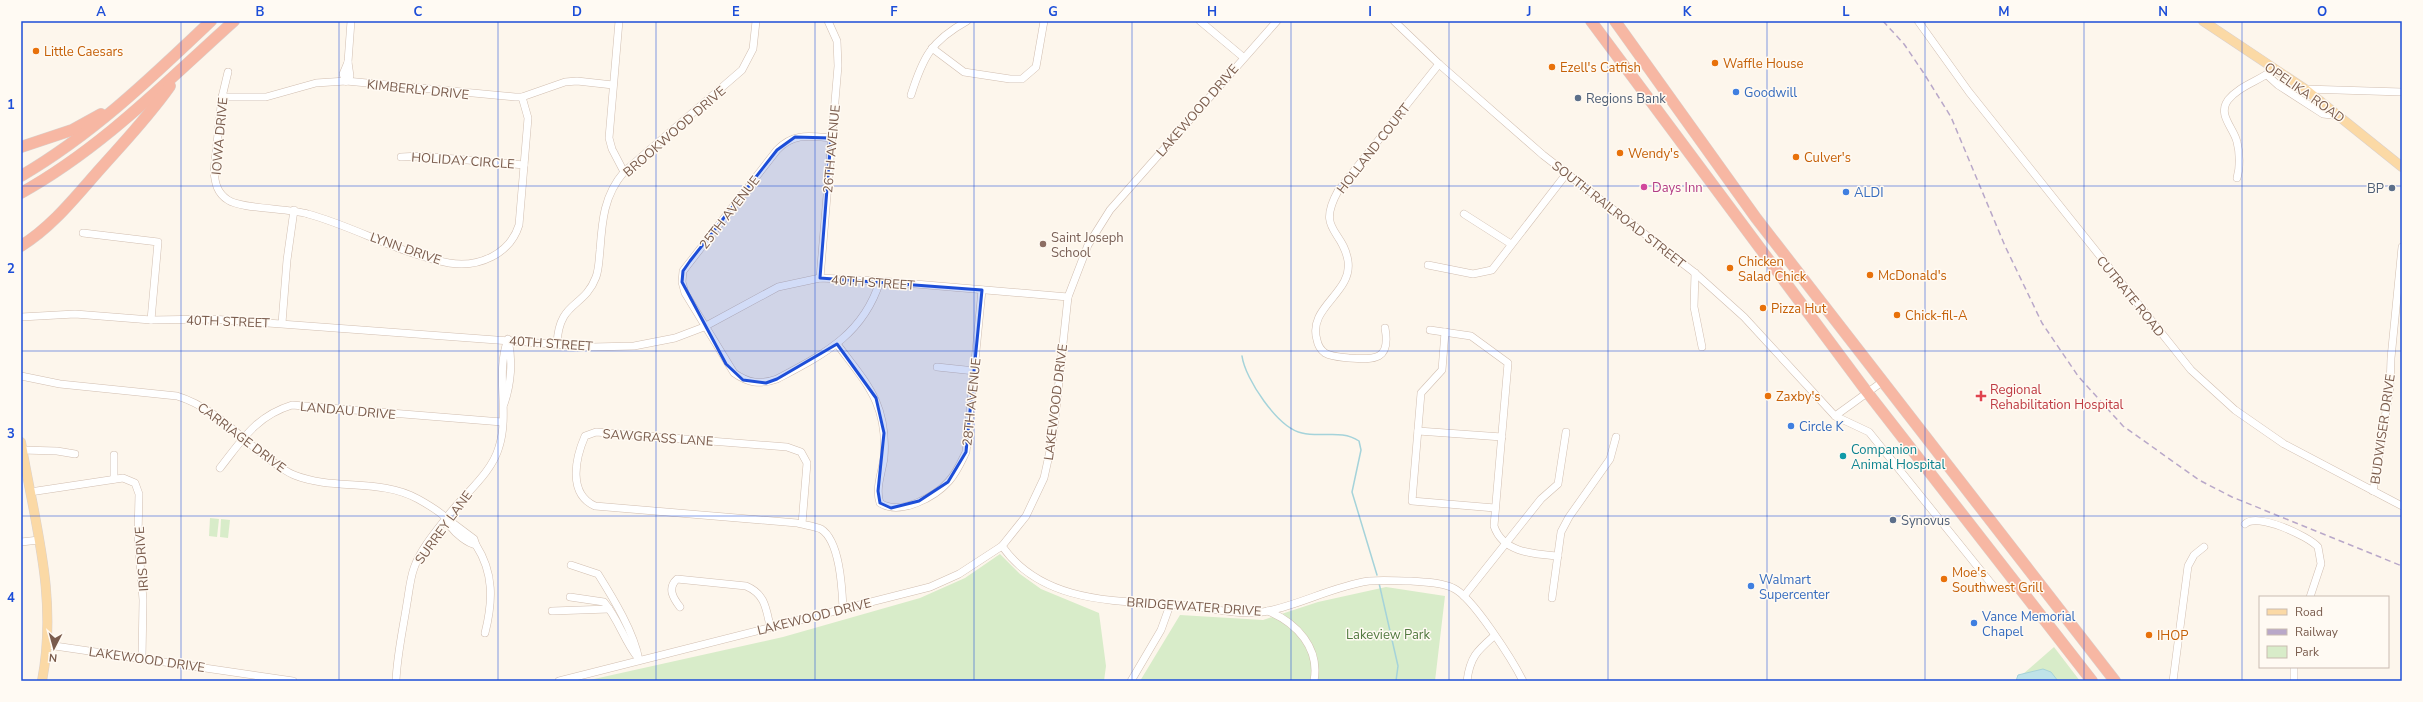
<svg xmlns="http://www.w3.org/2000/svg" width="2423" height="702" font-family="'Nunito Sans',sans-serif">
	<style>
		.green { fill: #d8ecc9 }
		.water { fill: #bfe3e8; stroke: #a5d3da }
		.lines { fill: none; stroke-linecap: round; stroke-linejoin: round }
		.stream { stroke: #a5d3da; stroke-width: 1.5 }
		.minor-casing { stroke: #d1beb0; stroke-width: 8 }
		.major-casing { stroke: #dad1cd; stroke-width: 10 }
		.highway-casing { stroke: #dad1cd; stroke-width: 12 }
		.minor { stroke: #fff; stroke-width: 7 }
		.major { stroke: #fbd9a5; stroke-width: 9 }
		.highway { stroke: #f7b7a3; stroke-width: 11 }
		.rail { stroke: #b9a8c9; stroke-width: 1.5; stroke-dasharray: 6 4; stroke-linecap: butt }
		.marked { fill: #1d4ed8; fill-opacity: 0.2; stroke: #1d4ed8; stroke-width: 3; stroke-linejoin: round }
		.grid { fill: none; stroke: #1d4ed8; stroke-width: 1; stroke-opacity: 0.55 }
		.food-dot { fill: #e8710a; stroke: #fffaf3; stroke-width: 1.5 }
		.shop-dot { fill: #3f7fe0; stroke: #fffaf3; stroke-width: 1.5 }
		.service-dot { fill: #5c6f8a; stroke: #fffaf3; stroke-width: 1.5 }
		.hotel-dot { fill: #d1479c; stroke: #fffaf3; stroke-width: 1.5 }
		.education-dot { fill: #8d6e63; stroke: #fffaf3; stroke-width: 1.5 }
		.health-dot { fill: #e0444e; stroke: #fffaf3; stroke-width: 1.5 }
		.culture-dot { fill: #0f9aa8; stroke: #fffaf3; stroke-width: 1.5 }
		.labels { text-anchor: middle; stroke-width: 3; stroke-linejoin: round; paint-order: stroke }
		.food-label { font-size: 13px; fill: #c56008; stroke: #fffaf3; text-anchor: start }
		.street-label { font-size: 13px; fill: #7a5c4d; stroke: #fffaf3 }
		.shop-label { font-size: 13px; fill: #366cbe; stroke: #fffaf3; text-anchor: start }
		.service-label { font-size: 13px; fill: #4e5e75; stroke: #fffaf3; text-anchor: start }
		.hotel-label { font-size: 13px; fill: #b23c85; stroke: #fffaf3; text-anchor: start }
		.education-label { font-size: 13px; fill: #785e54; stroke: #fffaf3; text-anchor: start }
		.health-label { font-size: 13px; fill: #be3a42; stroke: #fffaf3; text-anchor: start }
		.culture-label { font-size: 13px; fill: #0d838f; stroke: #fffaf3; text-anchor: start }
		.park-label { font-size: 13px; fill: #537a41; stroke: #fffaf3 }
		.neatline { fill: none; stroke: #1d4ed8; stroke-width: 1.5 }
		.grid-label { font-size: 13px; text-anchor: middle; font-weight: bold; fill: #1d4ed8 }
	</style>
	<rect width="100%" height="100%" fill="#fdf6ec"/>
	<g class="green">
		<path d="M210 518 219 519 217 537 209 536Z"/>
		<path d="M221 519 230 520 228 538 220 537Z"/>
		<path d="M1000 554 1020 574 1041 589 1099 613 1106 666 1104 681H585L783 637 920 598 965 578Z"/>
		<path d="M1386 587 1445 596 1435 681H1140L1180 615 1263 620 1318 602Z"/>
		<path d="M2054 647 2080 681H2015Z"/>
	</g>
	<path class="water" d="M2043 669 2051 672 2058 681H2016L2018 675Z"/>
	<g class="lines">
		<g class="stream">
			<path d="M1242 356C1245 379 1278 428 1302 433 1322 438 1341 429 1359 441L1361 450 1352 492 1377 575"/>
			<path d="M1379 583 1398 666 1396 681"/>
		</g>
		<defs>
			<g id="minor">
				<path d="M619 21 609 138 612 149 624 172"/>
				<path d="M1200 21 1243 57"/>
				<path d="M1394 21 1439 64 1543 155 1695 273 1744 317 1835 416 1869 432 1994 587"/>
				<path d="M1918 21 1969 92 2191 370 2235 410 2284 444 2402 506"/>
				<path d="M932 48 964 72 1010 79H1022L1036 67 1044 21"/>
				<path d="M228 72 222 97 214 171C215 183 217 193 228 200 241 209 288 208 308 214 353 226 403 255 449 263 479 268 510 254 519 225L528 118 522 97"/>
				<path d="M2267 75 2278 85 2323 114 2340 116"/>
				<path d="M346 81 343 74 348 62 351 21"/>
				<path d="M346 81 350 76 348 62"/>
				<path d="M2305 89 2402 92"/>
				<path d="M911 95C923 57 931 41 967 21"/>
				<path d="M222 97H266L316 83 346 81 515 97H522L565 82 577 81 613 85"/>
				<path d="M831 138C809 136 793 133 777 150L683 271 682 282 685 293 734 373C748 383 760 385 777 379 824 354 863 335 880 281"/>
				<path d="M401 157 421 156 524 165"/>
				<path d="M2237 178C2240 168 2240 153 2237 142 2234 128 2217 115 2228 100 2240 85 2260 81 2274 69"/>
				<path d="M1464 214 1511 244"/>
				<path d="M83 233 158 242 151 320"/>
				<path d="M1428 265 1473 274 1492 270 1567 173"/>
				<path d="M1695 273 1694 307 1702 347"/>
				<path d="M820 278 838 66 837 41 828 21"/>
				<path d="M21 317 75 314 151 320 212 319 592 347 634 346 675 338 704 327 778 287 820 278 880 281 1068 297"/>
				<path d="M282 323 287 260 294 210"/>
				<path d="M1385 328C1391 360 1375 360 1349 358 1341 357 1332 357 1325 353 1321 350 1318 346 1317 340 1307 307 1353 293 1348 261 1343 229 1316 231 1338 191L1439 64"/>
				<path d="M1430 330 1471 336 1508 363 1494 526C1503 553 1534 554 1558 556"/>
				<path d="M1445 332 1442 370 1421 393 1412 501 1495 508"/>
				<path d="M557 344C559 300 584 309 596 277 599 269 599 259 600 250 602 221 604 195 624 172L742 70 753 49 756 21"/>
				<path d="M837 344C867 384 888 404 884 458 882 472 875 489 880 503 900 516 935 497 949 481 957 472 961 462 966 452L982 290"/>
				<path d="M937 367 975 371"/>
				<path d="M21 376 60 384 177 396C210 406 234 431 261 453 272 461 282 470 294 475 334 491 380 478 418 499 427 504 439 511 446 518 448 520 448 524 450 526 456 534 467 543 476 545 494 573 493 601 485 633"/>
				<path d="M504 404C511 384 513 360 508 340"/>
				<path d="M1835 416 1882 382"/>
				<path d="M1418 431 1502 437"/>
				<path d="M22 450 57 451 75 454"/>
				<path d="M114 455V479"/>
				<path d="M220 468C242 440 256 416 292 405L502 422"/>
				<path d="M2373 491 2390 387 2391 358 2402 247"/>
				<path d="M30 492 123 478 135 483 139 494 138 536 143 600 142 658"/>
				<path d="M446 518 474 539 476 545"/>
				<path d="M802 524 807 463 801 452 787 447 596 432 585 436C575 459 568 494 595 506L797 523C804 525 814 526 821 529 840 541 842 588 843 608"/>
				<path d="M2245 524C2257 512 2308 536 2318 547L2321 564 2310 597"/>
				<path d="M21 542 39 540"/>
				<path d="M1002 546C1045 607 1124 600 1190 606 1212 609 1246 616 1268 611 1302 604 1334 586 1369 581 1383 580 1397 581 1411 581 1424 582 1441 582 1453 588 1472 596 1513 661 1523 681"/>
				<path d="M571 565 598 574C613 598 634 632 639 660"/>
				<path d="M1464 596 1541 499 1558 484 1566 432"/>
				<path d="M570 597 604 602C619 620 624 641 638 658"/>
				<path d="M1552 598 1561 532 1569 517 1610 459 1616 437"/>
				<path d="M680 607C673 598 667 588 677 579L746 586C765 594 766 608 770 626"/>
				<path d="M552 611 609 609"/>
				<path d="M1268 611C1297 623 1320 648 1314 681"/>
				<path d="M48 645 293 681"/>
				<path d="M2294 667V681"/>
				<path d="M396 681C397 655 403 629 407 603 409 592 410 579 414 568 421 548 438 529 451 512 467 492 492 472 499 447 510 412 495 374 508 339"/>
				<path d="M559 681 930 587 959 574 1002 546 1026 516 1044 478 1053 437 1068 297 1088 245 1110 210 1277 21"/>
				<path d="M1131 681 1161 630 1170 605"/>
				<path d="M1467 681C1470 657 1477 651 1494 636"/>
				<path d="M2173 681 2188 566 2194 555 2204 547"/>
			</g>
			<g id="major">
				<path d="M2203 21 2305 89 2402 167"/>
				<path d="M21 442C35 525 58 597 42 681"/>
			</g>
			<g id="highway">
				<path d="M1591 21 1867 392 2092 681"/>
				<path d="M1615 21 1756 218 2115 681"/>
				<path d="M21 147 72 130 101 114"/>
				<path d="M21 176C93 134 151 78 211 21"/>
				<path d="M21 193C102 148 166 82 234 21"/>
				<path d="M21 246C53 226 76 196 101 168 125 141 149 116 170 86"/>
			</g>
		</defs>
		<use href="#minor" class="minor-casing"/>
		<use href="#major" class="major-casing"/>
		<use href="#highway" class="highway-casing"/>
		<use href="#minor" class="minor"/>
		<use href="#major" class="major"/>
		<use href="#highway" class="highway"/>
		<path class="rail" d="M1883 21 1904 44 1923 72 1951 117 2005 246 2042 323 2078 376 2123 426 2199 480 2232 497 2402 566"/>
	</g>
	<path class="marked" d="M795 137 831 138 820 278 982 290 966 452 948 482 919 501 891 508 880 503 878 491 884 433 876 398 837 344 777 379 766 383 743 380 726 364 682 282 683 271 690 261 777 150Z"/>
	<path class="grid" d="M181 21V681M339 21V681M498 21V681M656 21V681M815 21V681M974 21V681M1132 21V681M1291 21V681M1449 21V681M1608 21V681M1767 21V681M1925 21V681M2084 21V681M2242 21V681M21 186H2402M21 351H2402M21 516H2402"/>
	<g class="food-dot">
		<circle cx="36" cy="51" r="4"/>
		<circle cx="1715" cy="63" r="4"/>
		<circle cx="1552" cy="67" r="4"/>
		<circle cx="1620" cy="153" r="4"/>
		<circle cx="1796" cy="157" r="4"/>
		<circle cx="1730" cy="268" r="4"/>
		<circle cx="1870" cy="275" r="4"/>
		<circle cx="1763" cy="308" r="4"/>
		<circle cx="1897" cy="315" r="4"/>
		<circle cx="1768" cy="396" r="4"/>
		<circle cx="1944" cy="579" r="4"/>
		<circle cx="2149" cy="635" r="4"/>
	</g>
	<g class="shop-dot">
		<circle cx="1736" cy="92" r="4"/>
		<circle cx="1846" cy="192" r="4"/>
		<circle cx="1791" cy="426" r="4"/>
		<circle cx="1751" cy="586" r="4"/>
		<circle cx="1974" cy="623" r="4"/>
	</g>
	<g class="service-dot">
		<circle cx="1578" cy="98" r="4"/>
		<circle cx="2392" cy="188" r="4"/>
		<circle cx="1893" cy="520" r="4"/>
	</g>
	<circle class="hotel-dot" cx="1644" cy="187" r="4"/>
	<circle class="education-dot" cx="1043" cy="244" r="4"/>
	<path class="health-dot" d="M1979 390h4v4h4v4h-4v4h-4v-4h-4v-4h4z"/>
	<circle class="culture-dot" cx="1843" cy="456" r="4"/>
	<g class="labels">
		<g class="food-label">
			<text x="44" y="56">Little Caesars</text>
			<text x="1723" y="68">Waffle House</text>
			<text x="1560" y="72">Ezell's Catfish</text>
			<text x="1628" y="158">Wendy's</text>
			<text x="1804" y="162">Culver's</text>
			<text x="1738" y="266">Chicken<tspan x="1738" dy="15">Salad Chick</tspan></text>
			<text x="1878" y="280">McDonald's</text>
			<text x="1771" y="313">Pizza Hut</text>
			<text x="1905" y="320">Chick-fil-A</text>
			<text x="1776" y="401">Zaxby's</text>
			<text x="1952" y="577">Moe's<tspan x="1952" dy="15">Southwest Grill</tspan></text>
			<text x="2157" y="640">IHOP</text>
		</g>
		<g class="street-label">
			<text transform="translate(418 89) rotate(6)" y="5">KIMBERLY DRIVE</text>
			<text transform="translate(2305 92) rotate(35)" y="5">OPELIKA ROAD</text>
			<text transform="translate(1197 110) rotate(-49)" y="5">LAKEWOOD DRIVE</text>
			<text transform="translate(674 131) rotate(-41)" y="5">BROOKWOOD DRIVE</text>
			<text transform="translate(219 136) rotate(-85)" y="5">IOWA DRIVE</text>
			<text transform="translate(1373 148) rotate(-52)" y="5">HOLLAND COURT</text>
			<text transform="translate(831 149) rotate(-85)" y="5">26TH AVENUE</text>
			<text transform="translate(463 160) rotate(4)" y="5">HOLIDAY CIRCLE</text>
			<text transform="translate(729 212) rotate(-52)" y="5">25TH AVENUE</text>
			<text transform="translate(1619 214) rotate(38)" y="5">SOUTH RAILROAD STREET</text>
			<text transform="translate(406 248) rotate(19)" y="5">LYNN DRIVE</text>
			<text transform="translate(873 282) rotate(4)" y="5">40TH STREET</text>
			<text transform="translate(2131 296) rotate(51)" y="5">CUTRATE ROAD</text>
			<text transform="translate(228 321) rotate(2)" y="5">40TH STREET</text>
			<text transform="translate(551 343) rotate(4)" y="5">40TH STREET</text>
			<text transform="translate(971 402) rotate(-84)" y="5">28TH AVENUE</text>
			<text transform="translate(1055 402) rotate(-83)" y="5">LAKEWOOD DRIVE</text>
			<text transform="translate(348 410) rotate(5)" y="5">LANDAU DRIVE</text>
			<text transform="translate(2382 429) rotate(-82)" y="5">BUDWISER DRIVE</text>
			<text transform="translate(242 437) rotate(37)" y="5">CARRIAGE DRIVE</text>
			<text transform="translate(658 437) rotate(4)" y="5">SAWGRASS LANE</text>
			<text transform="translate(443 527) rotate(-54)" y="5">SURREY LANE</text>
			<text transform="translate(141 559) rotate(-94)" y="5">IRIS DRIVE</text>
			<text transform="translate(1194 606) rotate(4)" y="5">BRIDGEWATER DRIVE</text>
			<text transform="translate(814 616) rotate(-14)" y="5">LAKEWOOD DRIVE</text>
			<text transform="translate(147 659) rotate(8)" y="5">LAKEWOOD DRIVE</text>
		</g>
		<g class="shop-label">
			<text x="1744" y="97">Goodwill</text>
			<text x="1854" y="197">ALDI</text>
			<text x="1799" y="431">Circle K</text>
			<text x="1759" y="584">Walmart<tspan x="1759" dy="15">Supercenter</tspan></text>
			<text x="1982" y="621">Vance Memorial<tspan x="1982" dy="15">Chapel</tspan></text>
		</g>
		<g class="service-label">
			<text x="1586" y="103">Regions Bank</text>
			<text x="2384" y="193" text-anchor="end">BP</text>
			<text x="1901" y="525">Synovus</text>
		</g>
		<g class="hotel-label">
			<text x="1652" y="192">Days Inn</text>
		</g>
		<g class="education-label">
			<text x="1051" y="242">Saint Joseph<tspan x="1051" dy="15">School</tspan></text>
		</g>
		<g class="health-label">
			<text x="1990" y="394">Regional<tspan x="1990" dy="15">Rehabilitation Hospital</tspan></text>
		</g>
		<g class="culture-label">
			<text x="1851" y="454">Companion<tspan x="1851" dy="15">Animal Hospital</tspan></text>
		</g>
		<g class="park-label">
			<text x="1388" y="639">Lakeview Park</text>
		</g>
	</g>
	<rect width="2423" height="702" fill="none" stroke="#fffaf3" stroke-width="44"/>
	<rect x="2259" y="596" width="130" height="72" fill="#fffaf3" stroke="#cabbb1"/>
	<rect x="2267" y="609" width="20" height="6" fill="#fbd9a5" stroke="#cabbb1"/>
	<text x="2295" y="616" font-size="12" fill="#7a5c4d">Road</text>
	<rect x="2267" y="629" width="20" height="6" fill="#b9a8c9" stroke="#cabbb1"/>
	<text x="2295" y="636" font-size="12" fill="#7a5c4d">Railway</text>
	<rect x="2267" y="646" width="20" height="12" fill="#d8ecc9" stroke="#cabbb1"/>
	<text x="2295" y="656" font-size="12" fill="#7a5c4d">Park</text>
	<g transform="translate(54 648) rotate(186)" stroke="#fffaf3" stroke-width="3" paint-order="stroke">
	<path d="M0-3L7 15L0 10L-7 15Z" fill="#7a5c4d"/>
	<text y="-6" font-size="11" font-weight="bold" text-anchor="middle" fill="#7a5c4d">N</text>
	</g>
	<rect x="22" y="22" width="2379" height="658" class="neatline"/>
	<g class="grid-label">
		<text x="101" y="16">A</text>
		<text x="260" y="16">B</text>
		<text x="418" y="16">C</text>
		<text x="577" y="16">D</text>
		<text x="736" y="16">E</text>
		<text x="894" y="16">F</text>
		<text x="1053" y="16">G</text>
		<text x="1212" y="16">H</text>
		<text x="1370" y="16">I</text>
		<text x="1529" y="16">J</text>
		<text x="1687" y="16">K</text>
		<text x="1846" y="16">L</text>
		<text x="2004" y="16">M</text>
		<text x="2163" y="16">N</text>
		<text x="2322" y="16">O</text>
		<text x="11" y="109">1</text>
		<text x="11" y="273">2</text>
		<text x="11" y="438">3</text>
		<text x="11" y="602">4</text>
	</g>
</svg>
